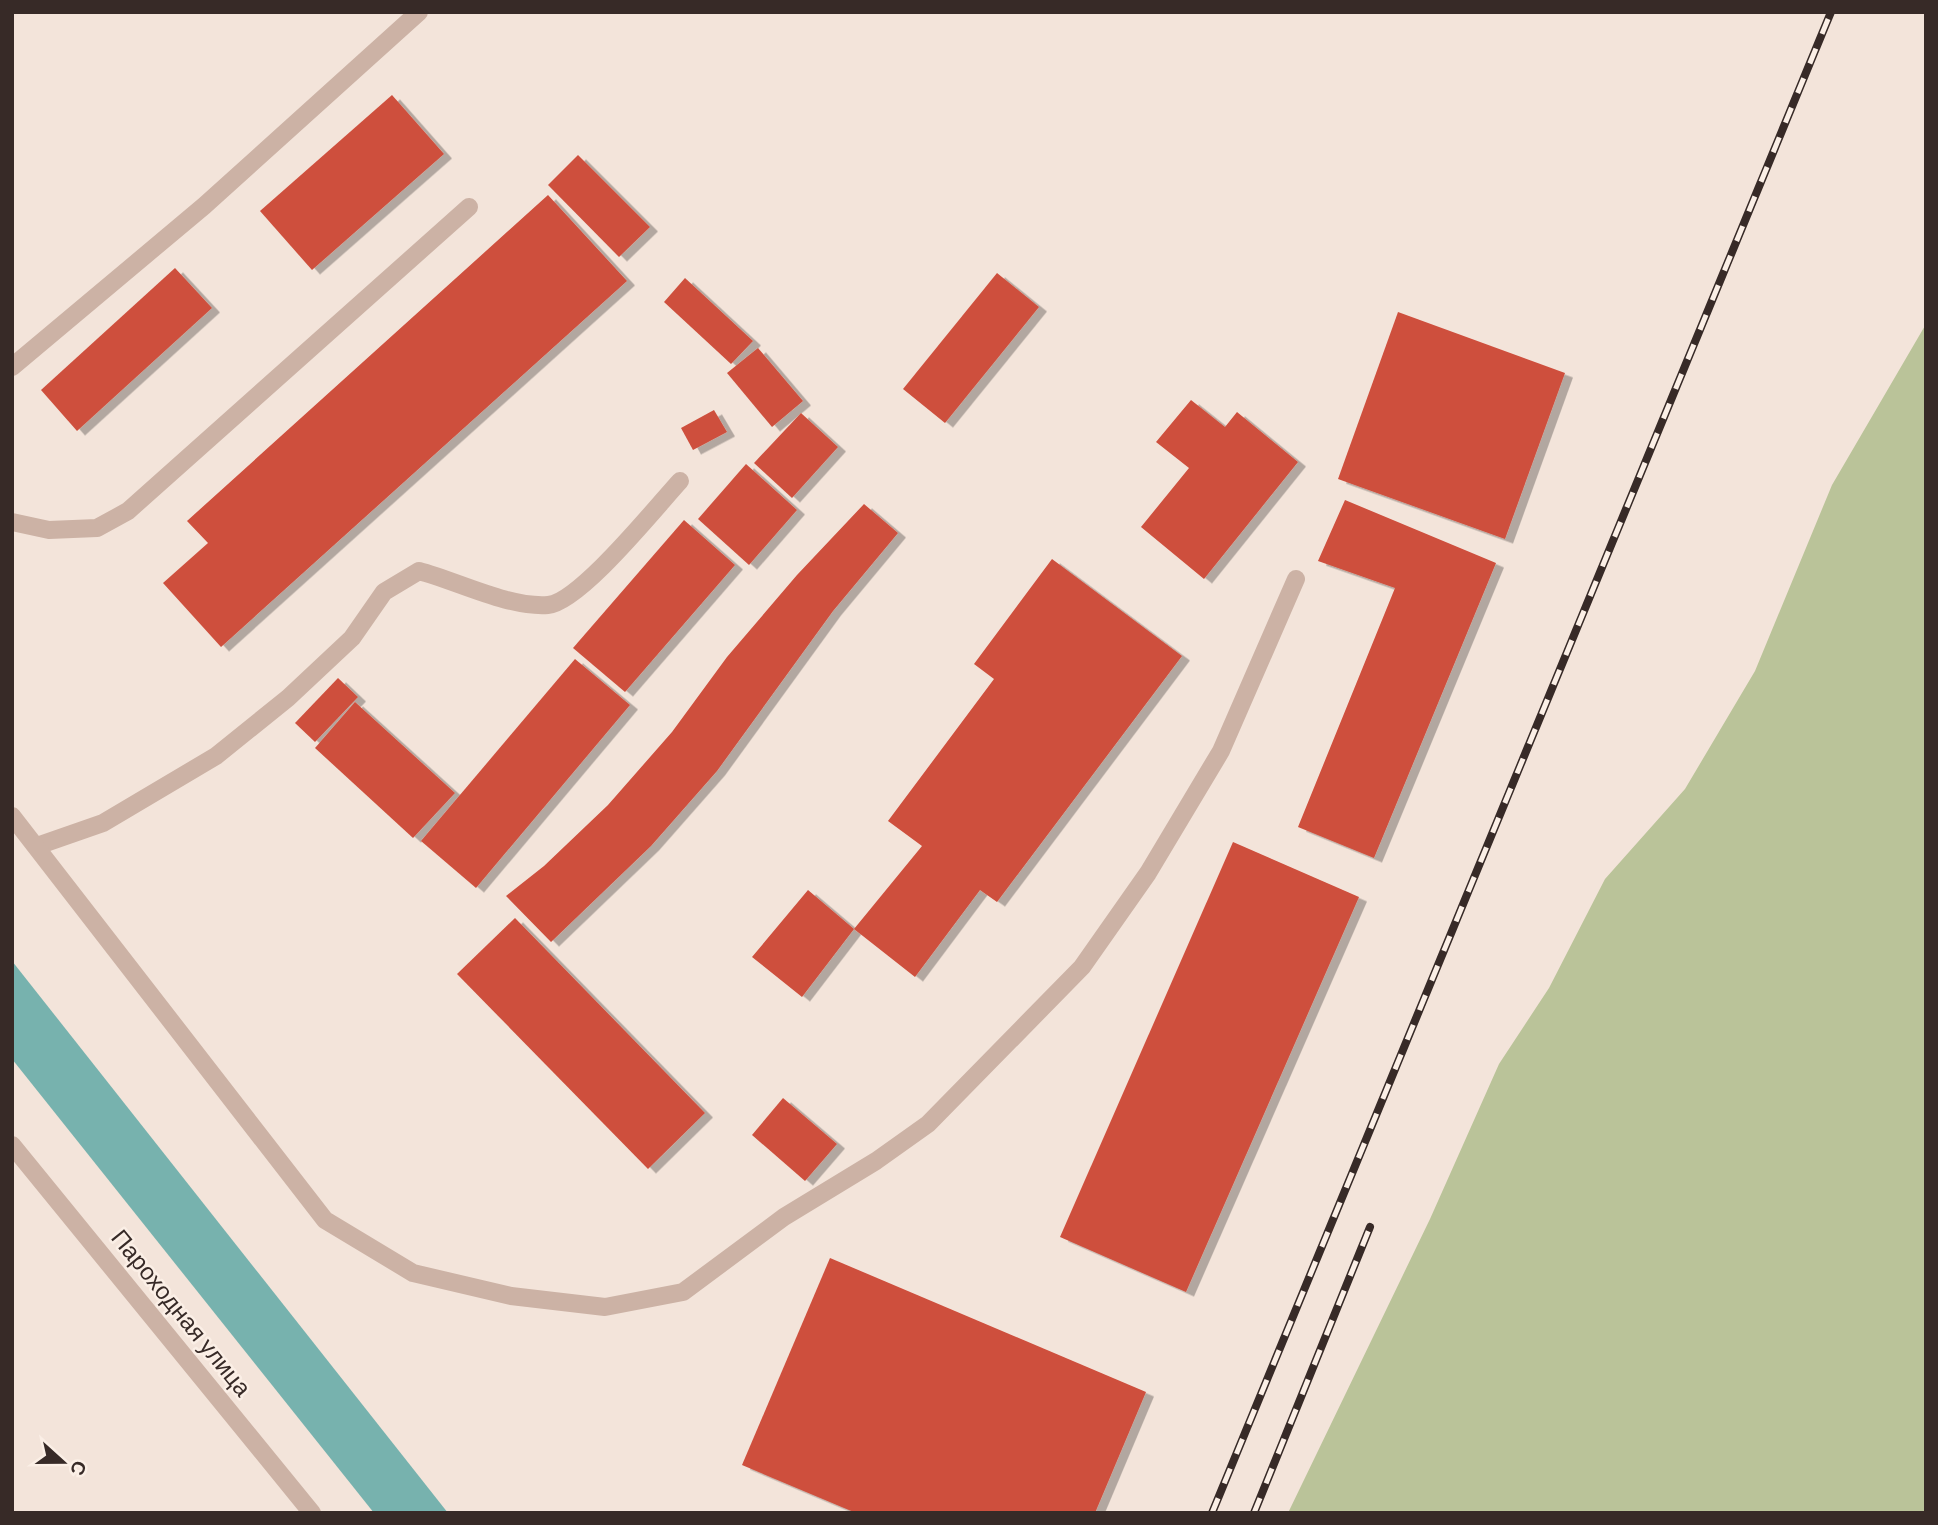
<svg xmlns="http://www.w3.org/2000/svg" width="1938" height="1525" font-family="Barlow,sans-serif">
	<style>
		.green { fill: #bac399 }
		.water { fill: #77b2ae }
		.building { fill: #ce4f3d; filter: url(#shadow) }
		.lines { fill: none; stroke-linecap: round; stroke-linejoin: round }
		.lane { stroke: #ccb2a5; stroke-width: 18 }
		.street { stroke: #ccb2a5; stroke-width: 18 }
		.rail-casing { stroke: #372a27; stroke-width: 8 }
		.rail { stroke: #fbefe6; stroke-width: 5; stroke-dasharray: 16; stroke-linecap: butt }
		.labels { text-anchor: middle; stroke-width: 5; stroke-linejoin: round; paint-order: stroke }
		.street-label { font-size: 24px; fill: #372a27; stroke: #fbefe6 }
	</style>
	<defs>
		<filter id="shadow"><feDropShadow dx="8" dy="4.5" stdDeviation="0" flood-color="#0004"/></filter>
	</defs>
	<rect width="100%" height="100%" fill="#f3e4da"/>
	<path class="green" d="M1926 324V1513H1288L1430 1219 1499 1064 1549 988 1605 879 1685 789 1755 671 1832 485Z"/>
	<path class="water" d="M12 961 448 1513H374L12 1059Z"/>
	<g class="building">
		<path d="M392 95 444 154 312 270 260 211Z"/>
		<path d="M578 155 650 227 619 257 548 185Z"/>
		<path d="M548 195 627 281 221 647 163 583 208 543 187 521Z"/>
		<path d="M175 268 212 308 77 431 41 390Z"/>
		<path d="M997 273 1039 307 945 423 903 389Z"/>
		<path d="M685 278 753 341 731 364 664 302Z"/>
		<path d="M1398 312 1565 373 1505 539 1338 479Z"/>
		<path d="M758 348 803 401 772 427 727 373Z"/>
		<path d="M1191 400 1225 427 1237 412 1298 462 1204 579 1141 527 1189 468 1156 442Z"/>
		<path d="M714 410 727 432 693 450 681 428Z"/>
		<path d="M801 413 838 447 792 498 754 463Z"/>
		<path d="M746 464 797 510 749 565 698 519Z"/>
		<path d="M1345 500 1496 563 1374 858 1298 827 1395 588 1318 561Z"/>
		<path d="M864 504 898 533 833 611 717 771 651 846 551 942 506 896 544 866 608 805 672 732 727 657 797 575Z"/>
		<path d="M684 520 735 565 625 692 573 648Z"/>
		<path d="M1052 559 1182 656 997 902 980 890 915 977 854 929 802 997 752 957 808 890 854 929 922 846 888 821 994 679 974 664Z"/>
		<path d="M575 659 630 705 476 888 421 841Z"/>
		<path d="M338 678 358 697 315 742 295 723Z"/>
		<path d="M355 702 455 793 413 838 315 748Z"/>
		<path d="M1233 842 1359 897 1186 1292 1060 1237Z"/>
		<path d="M515 918 705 1113 648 1169 457 974Z"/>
		<path d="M783 1098 837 1144 805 1181 752 1135Z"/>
		<path d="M830 1258 1146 1392 1095 1513H856L742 1465Z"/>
	</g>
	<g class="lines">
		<g class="lane">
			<path d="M12 367 204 206 419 12"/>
			<path d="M12 522 49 530 97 528 128 511 469 207"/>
			<path d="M37 846 103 823 216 756 288 698 352 638 384 592 419 571C457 581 509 608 548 605 580 602 656 507 680 481"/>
		</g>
		<g class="street">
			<path d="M12 816 325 1220 413 1273 511 1296 605 1307 683 1292 784 1217 876 1161 928 1124 1082 967 1148 873 1221 751 1296 579"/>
			<path d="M12 1145 312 1513"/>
		</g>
		<defs>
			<g id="rail">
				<path d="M1212 1513 1831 12"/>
				<path d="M1254 1513 1370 1227"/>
			</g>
		</defs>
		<use href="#rail" class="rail-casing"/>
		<use href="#rail" class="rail"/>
	</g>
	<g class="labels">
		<g class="street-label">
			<text transform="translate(181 1313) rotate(51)" y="8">Пароходная улица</text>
		</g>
	</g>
	<rect width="1938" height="1525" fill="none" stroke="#372a27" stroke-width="28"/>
	<g transform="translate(63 1462) rotate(111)" stroke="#fbefe6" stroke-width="5" paint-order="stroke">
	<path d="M0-5L12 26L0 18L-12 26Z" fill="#372a27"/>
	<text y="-10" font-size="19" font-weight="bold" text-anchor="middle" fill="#372a27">С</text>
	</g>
</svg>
